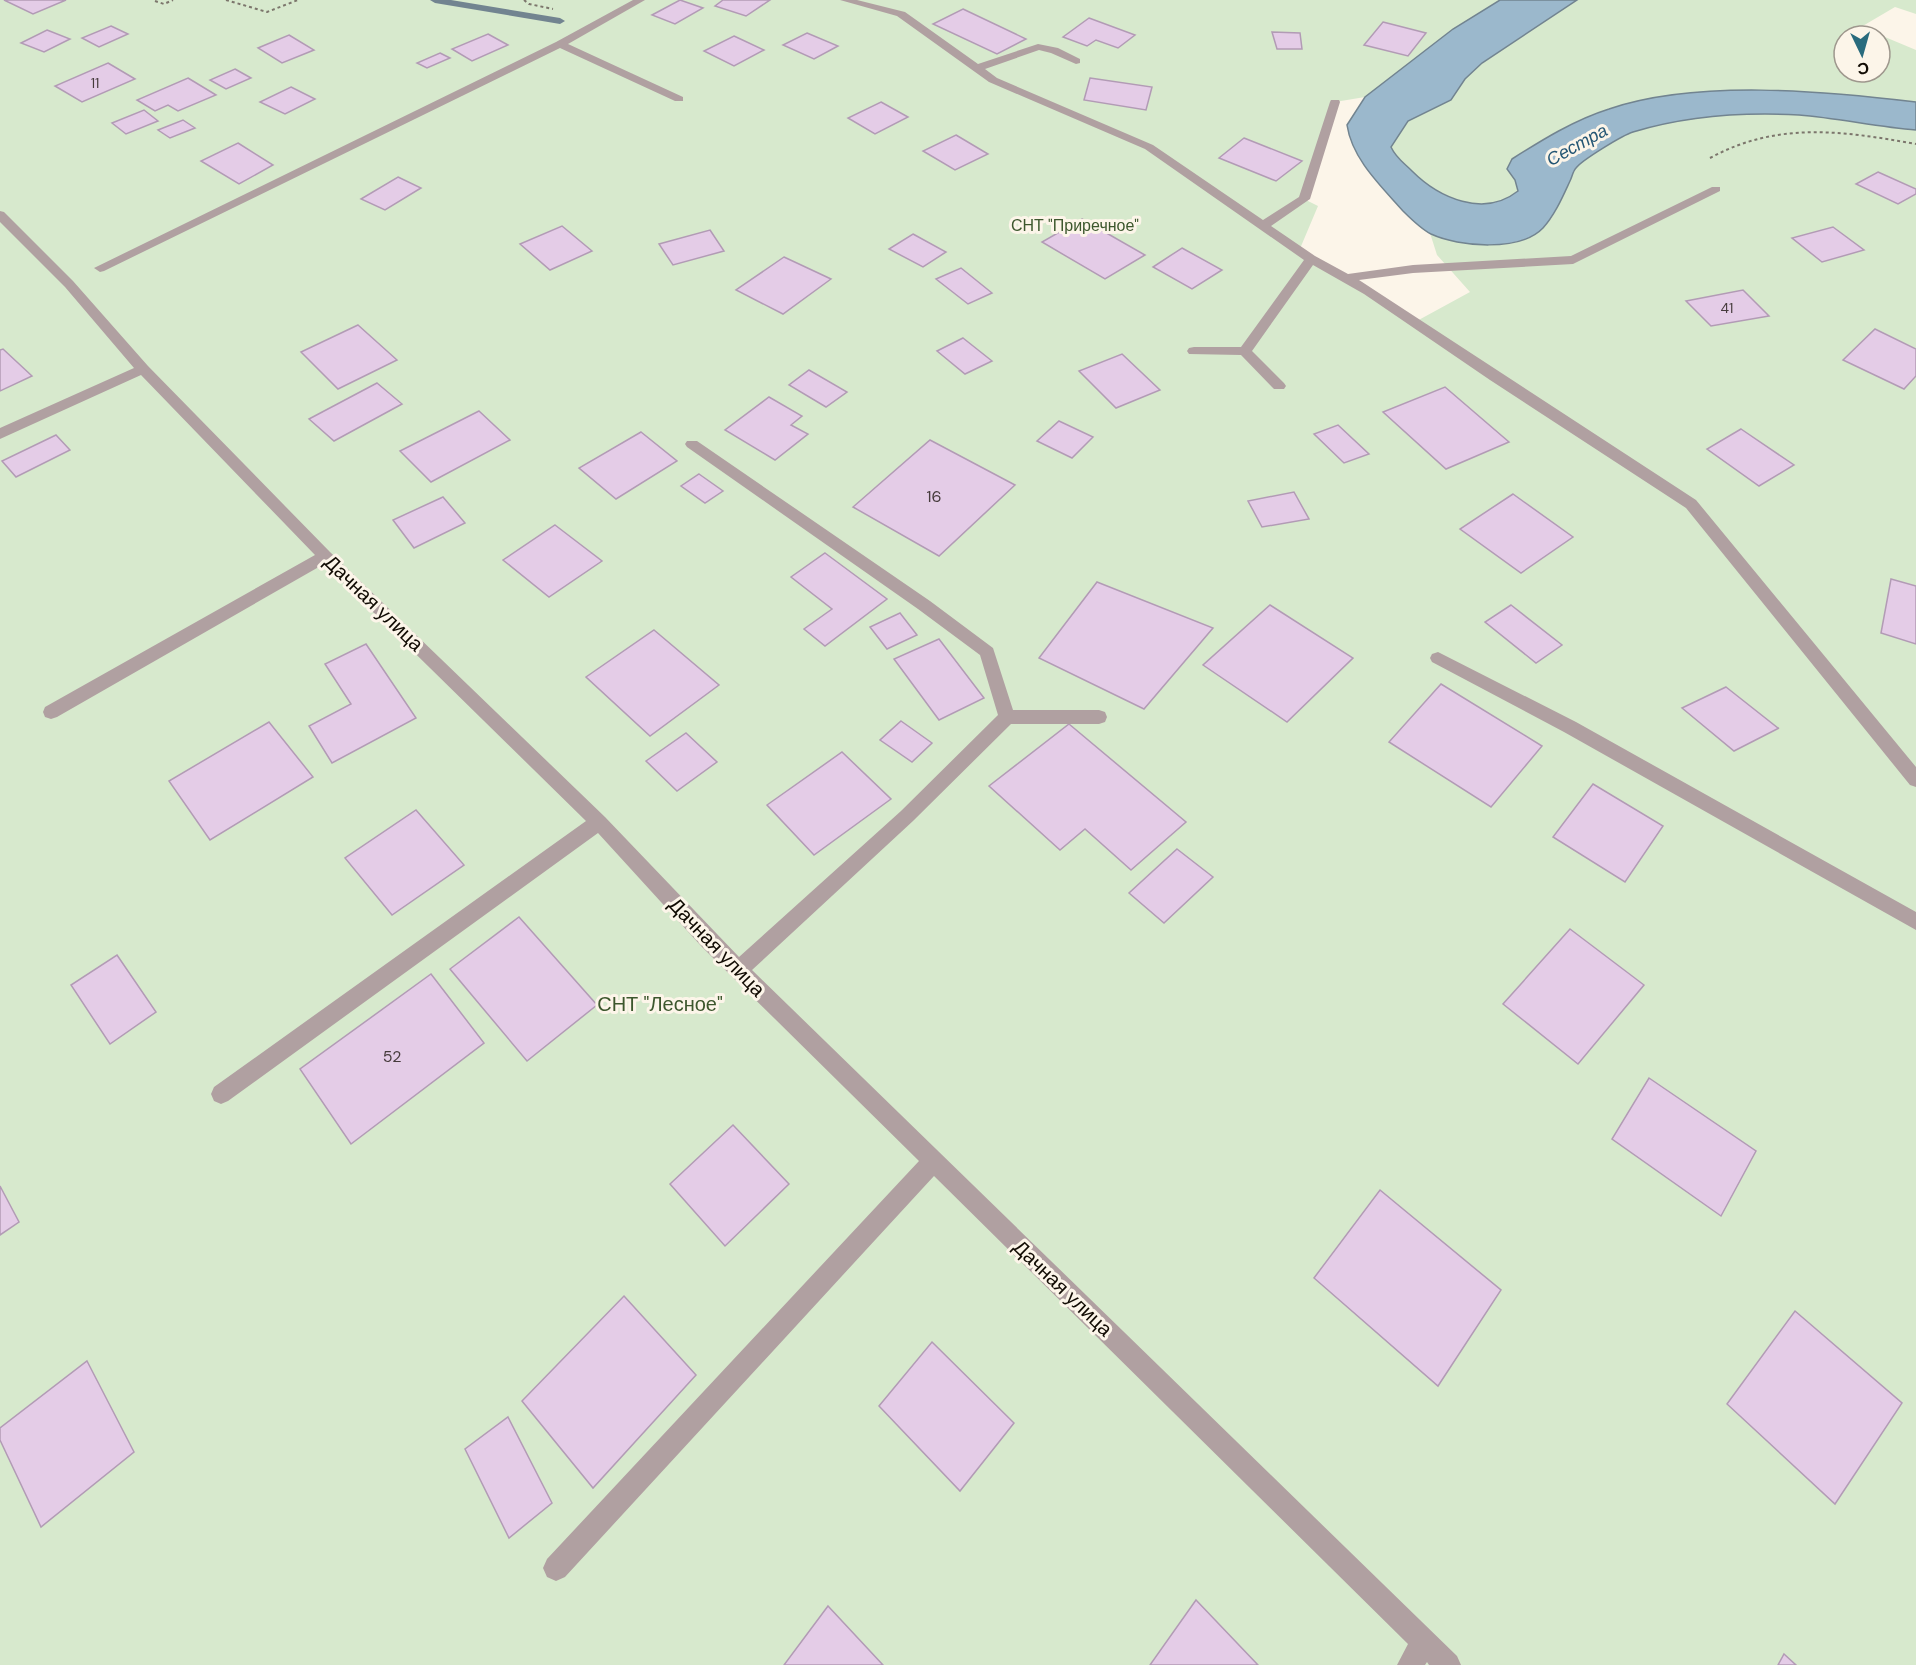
<svg xmlns="http://www.w3.org/2000/svg" width="1916" height="1665" font-family="'DM Sans',sans-serif">
	<style>
		.green { fill: #d7e9cd; fill-rule: evenodd }
		.water { fill: #9bb8cc; stroke: #728490; stroke-width: 1.5 }
		.lines { fill: none; stroke-linecap: round; stroke-linejoin: round }
		.stream { fill: #728490; fill-rule: evenodd }
		.building { fill: #e4cce7; stroke: #b29bb5; stroke-width: 1.5 }
		.path { stroke: #7c766c; stroke-width: 2; stroke-dasharray: 3 3; stroke-linecap: butt }
		.minor { fill: #b0a0a1; fill-rule: evenodd }
		.labels { text-anchor: middle; stroke-width: 6; stroke-linejoin: round; paint-order: stroke }
		.far-number-label { font-size: 14px; fill: #463b3c }
		.far-park-label { font-size: 16px; fill: #3c572d; stroke: #fcf5e9 }
		.number-label { font-size: 16px; fill: #463b3c }
		.far-water-label { font-size: 18px; font-style: italic; fill: #245674; stroke: #fcf5e9 }
		.street-label { font-size: 20px; fill: #110b03; stroke: #fcf5e9 }
		.park-label { font-size: 20px; fill: #3c572d; stroke: #fcf5e9 }
	</style>
	<rect width="100%" height="100%" fill="#fcf5e9"/>
	<g class="green">
		<path d="M0 0H1500L1453 29 1365 97 1335 102 1304 199 1318 206 1299 251 1415 322 1470 292 1437 255 1430 233C1469 245 1529 258 1554 214 1562 200 1566 182 1575 169 1583 159 1620 136 1632 132 1685 115 1744 112 1799 115 1838 118 1877 127 1916 130V1665H0Z"/>
		<path d="M1577 0H1916V14L1895 7 1861 27 1916 50V102C1795 89 1664 75 1553 135 1537 144 1515 152 1507 169L1515 180 1519 191C1484 218 1440 198 1412 171 1404 163 1396 158 1391 147L1408 121 1451 100 1465 79 1482 63ZM1844 36H1880V72H1844Z"/>
	</g>
	<path class="water" d="M1500 0H1577L1482 63 1465 79 1451 100 1408 121 1391 147C1396 158 1404 163 1412 171 1439 198 1484 218 1518 191L1515 180 1507 169 1512 159C1542 140 1574 120 1609 109 1697 79 1824 91 1916 102V130C1877 127 1838 118 1799 115 1744 112 1686 116 1633 132 1623 135 1582 160 1576 168 1573 171 1572 177 1570 181 1563 196 1555 215 1543 228 1520 252 1459 247 1431 234 1421 229 1411 219 1403 211 1381 186 1352 159 1347 125L1365 97 1453 29Z"/>
	<g class="lines">
		<path class="stream" d="M430 0H451L560 18 565 21 560 24 435 3Z"/>
	</g>
	<g class="building">
		<path d="M4 0H66L33 14Z"/>
		<path d="M680 0 703 8 675 24 652 15Z"/>
		<path d="M723 0H770L746 16 715 6Z"/>
		<path d="M963 9 1026 39 997 54 933 24Z"/>
		<path d="M1089 18 1135 35 1118 48 1096 40 1087 46 1063 37Z"/>
		<path d="M1383 22 1426 33 1408 56 1364 45Z"/>
		<path d="M111 26 128 34 99 47 82 38Z"/>
		<path d="M47 30 70 39 44 52 21 43Z"/>
		<path d="M1272 32 1300 33 1302 49H1277Z"/>
		<path d="M807 33 838 46 814 59 783 45Z"/>
		<path d="M488 34 508 45 472 61 452 49Z"/>
		<path d="M289 35 314 50 282 63 258 48Z"/>
		<path d="M734 36 764 50 734 66 704 51Z"/>
		<path d="M440 53 450 58 427 68 417 63Z"/>
		<path d="M108 63 135 79 82 102 55 86Z"/>
		<path d="M235 69 251 78 226 89 210 80Z"/>
		<path d="M188 78 216 95 178 111 168 105 155 111 137 100Z"/>
		<path d="M1090 78 1152 87 1146 110 1084 100Z"/>
		<path d="M291 87 315 99 285 114 260 102Z"/>
		<path d="M881 102 908 117 875 134 848 118Z"/>
		<path d="M144 110 158 121 126 134 112 123Z"/>
		<path d="M183 120 195 128 170 138 158 130Z"/>
		<path d="M956 135 988 154 955 170 923 151Z"/>
		<path d="M1244 138 1302 161 1276 181 1219 158Z"/>
		<path d="M238 143 273 165 239 184 201 161Z"/>
		<path d="M1878 172 1916 189V194L1898 204 1856 184Z"/>
		<path d="M398 177 421 188 385 210 361 199Z"/>
		<path d="M1082 219 1145 255 1105 279 1042 242Z"/>
		<path d="M562 226 592 251 550 270 520 244Z"/>
		<path d="M1833 227 1864 250 1822 262 1792 238Z"/>
		<path d="M710 230 724 251 673 265 659 244Z"/>
		<path d="M913 234 946 252 923 267 889 249Z"/>
		<path d="M1182 248 1222 270 1192 289 1153 267Z"/>
		<path d="M784 257 831 279 783 314 736 290Z"/>
		<path d="M961 268 992 293 968 304 936 279Z"/>
		<path d="M1743 290 1769 316 1711 326 1686 301Z"/>
		<path d="M358 325 397 360 338 389 301 352Z"/>
		<path d="M1875 329 1916 349V376L1904 389 1843 360Z"/>
		<path d="M963 338 992 361 965 374 937 351Z"/>
		<path d="M3 349 32 376 0 391V350Z"/>
		<path d="M1122 354 1160 390 1116 408 1079 371Z"/>
		<path d="M809 370 847 392 826 407 789 385Z"/>
		<path d="M377 383 402 404 334 441 309 419Z"/>
		<path d="M1445 387 1509 442 1446 469 1383 412Z"/>
		<path d="M769 397 802 416 791 425 808 434 775 460 725 430Z"/>
		<path d="M479 411 510 440 431 482 400 451Z"/>
		<path d="M1059 421 1093 437 1072 458 1037 441Z"/>
		<path d="M1338 425 1369 454 1344 463 1314 434Z"/>
		<path d="M1741 429 1794 465 1759 486 1707 449Z"/>
		<path d="M641 432 677 461 616 499 579 468Z"/>
		<path d="M56 435 70 450 16 477 2 461Z"/>
		<path d="M930 440 1015 485 939 556 853 507Z"/>
		<path d="M699 474 723 491 705 503 681 486Z"/>
		<path d="M1294 492 1309 519 1262 527 1248 501Z"/>
		<path d="M1513 494 1573 537 1521 573 1460 529Z"/>
		<path d="M443 497 465 523 414 548 393 520Z"/>
		<path d="M555 525 602 561 549 597 503 560Z"/>
		<path d="M825 553 887 599 825 646 804 629 832 609 791 577Z"/>
		<path d="M1891 579 1916 586V644L1881 633Z"/>
		<path d="M1097 582 1213 628 1144 709 1039 658Z"/>
		<path d="M1270 605 1353 658 1287 722 1203 665Z"/>
		<path d="M1511 605 1562 645 1536 663 1485 622Z"/>
		<path d="M900 613 917 635 887 649 870 627Z"/>
		<path d="M654 630 719 685 650 736 586 677Z"/>
		<path d="M939 639 984 698 939 720 894 659Z"/>
		<path d="M366 644 416 718 332 763 309 726 351 704 325 664Z"/>
		<path d="M1441 684 1542 746 1491 807 1389 742Z"/>
		<path d="M1726 687 1778 728H1779L1734 751 1682 708Z"/>
		<path d="M901 721 932 743 912 762 880 740Z"/>
		<path d="M269 722 313 777 210 840 169 781Z"/>
		<path d="M1069 724 1186 822 1131 870 1085 829 1060 850 989 786Z"/>
		<path d="M686 733 717 762 677 791 646 761Z"/>
		<path d="M842 752 891 799 814 855 767 805Z"/>
		<path d="M1593 784 1663 826 1625 882 1553 837Z"/>
		<path d="M416 810 464 865 392 915 345 858Z"/>
		<path d="M1177 849 1213 877 1164 923 1129 893Z"/>
		<path d="M519 917 597 1005 527 1061 450 969Z"/>
		<path d="M1570 929 1644 985 1578 1064 1503 1004Z"/>
		<path d="M117 955 156 1012 110 1044 71 985Z"/>
		<path d="M431 974 484 1043 351 1144 300 1069Z"/>
		<path d="M1649 1078 1756 1151 1721 1216 1612 1139Z"/>
		<path d="M733 1125 789 1184 725 1246 670 1184Z"/>
		<path d="M0 1186 19 1222 0 1235Z"/>
		<path d="M1380 1190 1501 1290 1438 1386 1314 1278Z"/>
		<path d="M624 1296 696 1375 593 1488 522 1401Z"/>
		<path d="M1795 1311 1902 1403 1835 1504 1727 1404Z"/>
		<path d="M932 1342 1014 1423 960 1491 879 1406Z"/>
		<path d="M87 1361 134 1452 41 1527 0 1440V1428Z"/>
		<path d="M508 1417 552 1503 509 1538 465 1449Z"/>
		<path d="M1196 1600 1258 1665H1150Z"/>
		<path d="M828 1606 883 1665H784Z"/>
		<path d="M1784 1654 1796 1665H1778Z"/>
	</g>
	<g class="lines">
		<g class="path">
			<path d="M226 0 267 12 298 0"/>
			<path d="M524 0 529 4 553 9"/>
			<path d="M155 1 164 4 173 0"/>
			<path d="M1710 158C1778 121 1843 131 1916 144"/>
		</g>
		<g class="minor">
			<path d="M633 0H645L568 44 683 97V101H675L560 48 104 271 100 272 94 268 556 42Z"/>
			<path d="M840 0H857L905 12 978 64 1038 44 1058 48 1080 59V63L1076 64 1051 53 1039 50 985 69 997 78 1153 145 1263 220 1299 197 1330 102 1331 100H1339L1340 102 1310 199 1271 226 1315 256 1348 274 1413 265 1571 256 1712 187H1720V191L1573 264 1413 273 1359 280 1696 500 1916 767V787L1910 785 1686 508 1490 380 1364 294 1313 265 1252 351 1284 383 1286 386 1284 389H1274L1241 355 1189 354 1187 351 1189 348 1194 347H1241L1304 260 1145 149 989 82 897 16Z"/>
			<path d="M0 211 4 212 73 281 148 366 330 552 605 817 739 957 901 811 998 715 980 655 918 609 687 447 685 444 687 441H697L930 601 993 648 1013 710H1099L1105 712 1107 717 1105 722 1099 724H1011L913 821 752 970 1457 1656 1461 1665H1429L1427 1662 1425 1665H1397L1408 1644 934 1176 565 1577 556 1581 547 1577 543 1568 547 1559 919 1161 702 947 598 833 228 1101 221 1104 214 1101 211 1094 214 1087 586 821 324 564 57 717 51 719 45 717 43 712 45 707 315 555 141 375 0 439V428L134 368 65 287 0 222Z"/>
			<path d="M1438 652 1576 722 1916 912V930L1564 732 1432 662 1430 658 1432 654Z"/>
		</g>
	</g>
	<g class="labels">
		<g class="far-number-label">
			<text x="95" y="88">11</text>
			<text x="1727" y="313">41</text>
		</g>
		<g class="far-park-label">
			<text x="1075" y="231">СНТ "Приречное"</text>
		</g>
		<g class="number-label">
			<text x="934" y="502">16</text>
			<text x="392" y="1062">52</text>
		</g>
		<g class="far-water-label">
			<text transform="translate(1577 145) rotate(-29)" y="6">Сестра</text>
		</g>
		<g class="street-label">
			<text transform="translate(374 603) rotate(44)" y="7">Дачная улица</text>
			<text transform="translate(717 947) rotate(46)" y="7">Дачная улица</text>
			<text transform="translate(1063 1288) rotate(44)" y="7">Дачная улица</text>
		</g>
		<g class="park-label">
			<text x="660" y="1011">СНТ "Лесное"</text>
		</g>
	</g>
	<g transform="translate(1862 54) rotate(175)"><circle r="28" fill="#fcf5e9" stroke="#9e978d" stroke-width="1.5"/>
	<path d="M0-4.5L10 22L0 15L-10 22Z" fill="#296b7d"/>
	<text y="-9" font-size="16" font-weight="bold" text-anchor="middle" fill="#110b03">С</text>
	</g>
</svg>
